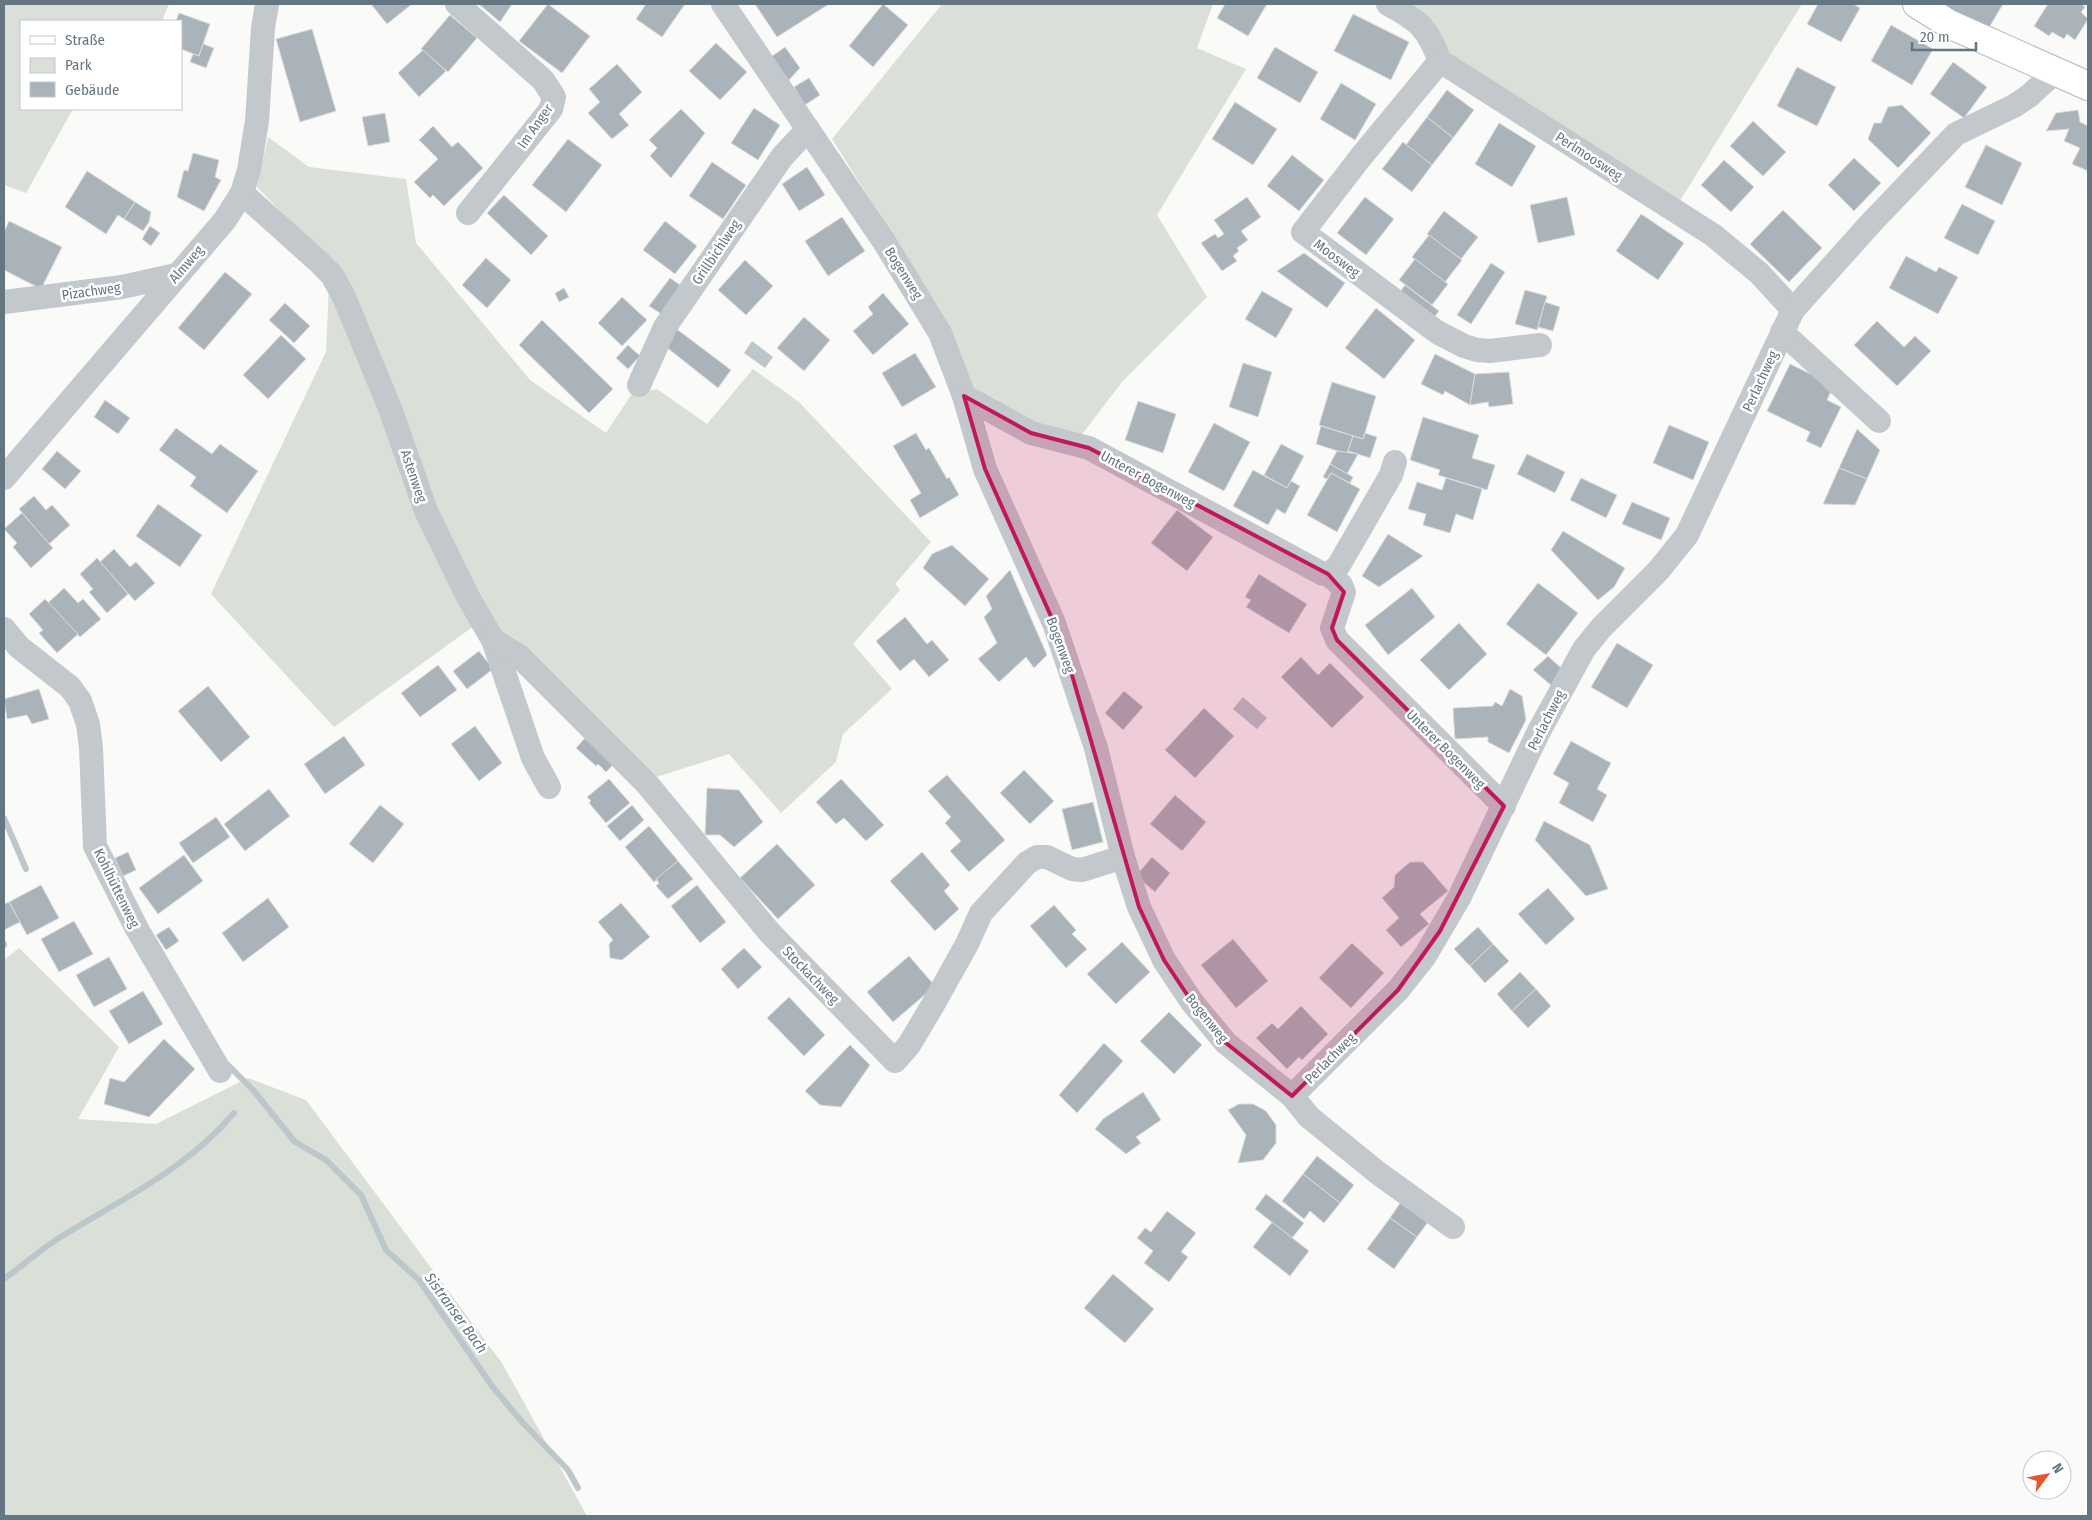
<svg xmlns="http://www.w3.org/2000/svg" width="2092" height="1520" font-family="'Fira Sans Condensed',sans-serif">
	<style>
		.green { fill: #dadfd7 }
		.water { fill: #bbc7cb }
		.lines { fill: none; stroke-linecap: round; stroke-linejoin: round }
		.stream { stroke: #bbc7cb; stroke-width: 6 }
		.building { fill: #aab3b9; stroke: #dcdcda }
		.secondary-casing { stroke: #b3babf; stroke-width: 30 }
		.street { stroke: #c3c8cc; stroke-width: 24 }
		.secondary { stroke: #fff; stroke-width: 28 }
		.marked { fill: #c2185b; fill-opacity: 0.2; stroke: #c2185b; stroke-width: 4; stroke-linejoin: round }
		.labels { text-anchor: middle; stroke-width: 5; stroke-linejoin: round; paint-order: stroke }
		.street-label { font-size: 14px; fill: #657683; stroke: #fff }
		.water-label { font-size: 15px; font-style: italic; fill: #60757c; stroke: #fff }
	</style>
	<rect width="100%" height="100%" fill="#fafaf8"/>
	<g class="green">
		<path d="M4 4H169L162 21H21V109H73L26 193 4 185Z"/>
		<path d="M942 4H1213L1197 48 1246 69 1157 215 1207 297 1122 382 1080 437 1036 429 971 386 942 314 832 139Z"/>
		<path d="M1401 4H1802L1678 204 1454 61 1432 25Z"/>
		<path d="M268 137 309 167 406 179 416 243 530 380 606 433 631 395 657 389 707 424 753 369 799 402 931 542 895 584 900 590 853 644 892 689 843 734 836 762 781 813 729 754 653 778 485 618 334 727 211 594 326 352 330 263 257 187Z"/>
		<path d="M19 948 119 1047 78 1119 156 1124 248 1078 306 1100 502 1363 587 1516H4V960Z"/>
	</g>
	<g class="water">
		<path d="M752 341 773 357 765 368 744 353Z"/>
		<path d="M1243 697 1267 718 1257 729 1233 709Z"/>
	</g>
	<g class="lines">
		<g class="stream">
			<path d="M4 818 26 869"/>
			<path d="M4 945V944"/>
			<path d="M228 1065 253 1090 295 1142 326 1160 361 1195 386 1250 419 1280 492 1386 523 1423 568 1470 578 1488"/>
			<path d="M4 1279C22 1266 40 1250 59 1238 120 1200 187 1169 234 1113"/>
		</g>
	</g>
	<g class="building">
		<path d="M371 4H412L387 24Z"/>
		<path d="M479 4H512L500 22Z"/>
		<path d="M548 4 590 36 562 73 519 41Z"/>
		<path d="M646 4H685L662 37 636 19Z"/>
		<path d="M755 4H829L777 37Z"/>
		<path d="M883 4 908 25 873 67 849 46Z"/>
		<path d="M1225 4H1267L1248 36 1217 18Z"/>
		<path d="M1818 4H1853L1860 8 1841 42 1807 24Z"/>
		<path d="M1940 4H2003L1987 31Z"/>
		<path d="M2048 4H2081L2085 7 2081 12 2088 19 2075 40 2067 34 2064 39 2052 32 2049 36 2034 26Z"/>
		<path d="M179 13 210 24 199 56 181 49V21H176Z"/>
		<path d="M1353 14 1409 42 1391 80 1334 51Z"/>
		<path d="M450 15 477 38 448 72 421 49Z"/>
		<path d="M1891 25 1933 49 1912 85 1871 61Z"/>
		<path d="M312 29 336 111 300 122 276 39Z"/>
		<path d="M716 43 747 72 720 100 689 71Z"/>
		<path d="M203 44 214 48 206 68 190 62 193 54 199 56Z"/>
		<path d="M785 47 800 68 788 81 771 57Z"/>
		<path d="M1275 47 1318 72 1300 103 1257 78Z"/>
		<path d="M423 50 446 71 419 97 398 73Z"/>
		<path d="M1953 62 1987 87 1964 118 1930 94Z"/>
		<path d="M617 64 642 92 619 114 629 125 612 139 588 113 600 102 589 89Z"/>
		<path d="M1797 67 1836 87 1817 126 1777 106Z"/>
		<path d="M809 78 820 95 805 105 794 87Z"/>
		<path d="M1341 83 1376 104 1355 140 1320 119Z"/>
		<path d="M1447 90 1474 110 1453 138 1427 117Z"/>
		<path d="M1235 102 1277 129 1253 165 1212 139Z"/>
		<path d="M1902 105 1931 133 1898 168 1868 139 1874 123H1881L1888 107Z"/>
		<path d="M754 108 780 125 758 160 731 143Z"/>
		<path d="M681 109 705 133 671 178 650 156 657 148 649 140Z"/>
		<path d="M2078 110 2080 122 2088 126V171L2072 164 2080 148 2064 141 2069 129 2046 131 2056 113Z"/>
		<path d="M385 113 390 142 368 146 362 117Z"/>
		<path d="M1427 117 1453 138 1432 165 1406 145Z"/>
		<path d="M1753 121 1786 152 1763 176 1730 146Z"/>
		<path d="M1499 123 1536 146 1512 187 1475 164Z"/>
		<path d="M433 126 452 147 458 142 483 168 444 206 433 195 430 198 414 182 438 159 419 140Z"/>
		<path d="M568 139 602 165 566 212 532 185Z"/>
		<path d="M1403 142 1432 165 1412 192 1382 169Z"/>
		<path d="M1986 145 2022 163 2002 205 1965 187Z"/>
		<path d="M193 153 219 160 215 177 221 180 204 211 177 197 184 170 188 171Z"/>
		<path d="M1292 155 1324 180 1299 211 1267 186Z"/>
		<path d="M1854 158 1881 183 1854 211 1828 185Z"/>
		<path d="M1724 160 1754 187 1731 212 1701 185Z"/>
		<path d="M712 162 746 185 723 219 689 196Z"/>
		<path d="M807 167 825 195 799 211 782 184Z"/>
		<path d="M87 171 135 202 124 219 118 215 106 234 65 207Z"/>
		<path d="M504 195 548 236 531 255 487 213Z"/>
		<path d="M1247 197 1261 217 1241 231 1248 240 1237 248 1239 251 1233 256 1237 261 1222 271 1201 243 1215 234 1218 238 1224 234 1214 220Z"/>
		<path d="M1365 197 1394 219 1366 255 1337 233Z"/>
		<path d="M1567 197 1575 235 1538 243 1530 205Z"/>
		<path d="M135 202 151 212 149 222 143 231 124 219Z"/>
		<path d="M1962 204 1995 221 1978 255 1944 238Z"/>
		<path d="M1783 210 1822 248 1789 282 1750 244Z"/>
		<path d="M1444 211 1478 237 1461 259 1427 234Z"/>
		<path d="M1641 214 1684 243 1658 280 1616 251Z"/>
		<path d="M842 217 865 251 828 276 805 241Z"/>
		<path d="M9 221 62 247 41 289 4 270V232Z"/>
		<path d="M665 221 697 246 675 274 643 250Z"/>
		<path d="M150 226 160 233 151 246 142 239Z"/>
		<path d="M1429 235 1462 260 1445 282 1412 257Z"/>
		<path d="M1304 253 1345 283 1327 308 1277 271Z"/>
		<path d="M1906 256 1936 272 1939 267 1958 277 1938 314 1889 288Z"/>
		<path d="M486 258 511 280 487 308 462 285Z"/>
		<path d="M1415 259 1448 284 1432 305 1399 280Z"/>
		<path d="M745 260 773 286 746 315 718 290Z"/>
		<path d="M1491 263 1505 272 1471 324 1457 315Z"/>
		<path d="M225 272 252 294 204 350 178 328Z"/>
		<path d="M670 278 683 287 663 315 649 306Z"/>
		<path d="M1405 285 1439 311 1432 320 1398 295Z"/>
		<path d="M564 288 569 297 559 302 555 293Z"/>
		<path d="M1525 290 1547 296 1537 330 1515 324Z"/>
		<path d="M1262 291 1293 309 1276 338 1245 319Z"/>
		<path d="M883 293 909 324 873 355 853 331 873 314 868 307Z"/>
		<path d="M622 297 647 320 622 346 598 323Z"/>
		<path d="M1545 302 1560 307 1553 331 1538 327Z"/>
		<path d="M285 303 310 326 294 343 269 320Z"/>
		<path d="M1376 308 1415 340 1384 379 1345 348Z"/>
		<path d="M804 317 830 340 804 371 777 348Z"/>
		<path d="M542 320 613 389 589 413 519 345Z"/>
		<path d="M1877 321 1904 347 1915 336 1931 351 1897 386 1854 345Z"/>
		<path d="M674 327 731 370 718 388 665 346Z"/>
		<path d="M281 335 306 359 268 399 243 375Z"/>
		<path d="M628 345 640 356 628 369 616 358Z"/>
		<path d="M915 353 936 387 902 407 882 373Z"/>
		<path d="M1435 354 1475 374 1470 405 1445 391 1443 395 1421 384Z"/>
		<path d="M1243 363 1272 372 1258 417 1229 407Z"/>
		<path d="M1790 364 1834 385 1827 400 1841 407 1821 448 1806 441 1810 432 1767 411Z"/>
		<path d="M1509 372 1513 404 1489 407 1488 402 1470 405 1475 374Z"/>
		<path d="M1332 382 1376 396 1363 439 1319 425Z"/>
		<path d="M105 400 130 418 118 434 94 417Z"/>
		<path d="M1138 401 1176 414 1163 453 1125 440Z"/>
		<path d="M1423 417 1479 435 1472 458 1495 465 1487 490 1438 475 1440 470 1410 460Z"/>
		<path d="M1214 423 1250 442 1224 491 1188 472Z"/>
		<path d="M1669 425 1709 442 1693 480 1653 463Z"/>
		<path d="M1321 426 1353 436 1347 454 1316 444Z"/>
		<path d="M176 428 212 454 220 444 258 471 227 513 190 486 196 477 159 450Z"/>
		<path d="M1857 429 1880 450 1867 479 1839 468Z"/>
		<path d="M916 433 926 450 929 448 947 479 949 477 959 495 920 518 910 500 921 493 893 446Z"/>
		<path d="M1365 433 1377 437 1370 458 1348 451 1353 436 1363 439Z"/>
		<path d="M1281 444 1304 456 1287 488 1264 475Z"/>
		<path d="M57 451 81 471 65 489 42 469Z"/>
		<path d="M1337 451 1358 454 1347 474 1330 464Z"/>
		<path d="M1527 454 1565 472 1555 493 1517 474Z"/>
		<path d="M1330 464 1353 477 1350 483 1331 473 1327 479 1323 477Z"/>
		<path d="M1839 468 1867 479 1855 505 1823 504Z"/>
		<path d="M1253 470 1287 488 1291 481 1300 486 1285 514 1277 509 1268 525 1233 506Z"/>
		<path d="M1331 473 1360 489 1337 532 1307 515Z"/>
		<path d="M1446 478 1482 489 1473 520 1456 514 1450 533 1423 525 1426 514 1408 509 1417 482 1442 490Z"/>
		<path d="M1581 478 1617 495 1606 518 1570 500Z"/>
		<path d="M34 496 46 510 52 505 70 525 49 544 19 509Z"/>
		<path d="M1632 502 1670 518 1661 540 1622 524Z"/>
		<path d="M158 504 202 535 180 567 136 536Z"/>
		<path d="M1177 510 1213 537 1187 571 1151 543Z"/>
		<path d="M22 513 53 548 31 568 13 547 17 543 4 529Z"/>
		<path d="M1563 531 1625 568 1614 587 1598 600 1551 550Z"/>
		<path d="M1388 534 1423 556 1379 587 1362 576Z"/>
		<path d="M952 545 989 579 965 606 923 568 932 554Z"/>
		<path d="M114 549 130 567 136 562 155 583 135 601 100 562Z"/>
		<path d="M97 558 128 594 107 613 89 592 93 589 80 574Z"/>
		<path d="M1010 570 1047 655 1034 668 1026 657 999 682 978 659 997 643 984 617 992 609 986 596Z"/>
		<path d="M1259 574 1307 604 1289 633 1246 607 1251 600 1245 597Z"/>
		<path d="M1538 583 1578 613 1546 655 1506 624Z"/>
		<path d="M64 588 78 603 83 599 101 619 80 637 48 603Z"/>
		<path d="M1412 588 1435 617 1388 655 1365 625Z"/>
		<path d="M45 599 78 634 57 653 39 633 43 630 29 614Z"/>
		<path d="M905 617 927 644 932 640 949 660 929 677 914 659 900 671 876 641Z"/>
		<path d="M1459 623 1487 654 1449 690 1420 660Z"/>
		<path d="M1617 643 1653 665 1627 708 1591 687Z"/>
		<path d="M479 651 493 669 467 689 453 671Z"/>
		<path d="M1548 656 1561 668 1552 686 1533 670Z"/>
		<path d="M1301 657 1318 675 1330 663 1364 697 1332 728 1281 677Z"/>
		<path d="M438 665 457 690 420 717 401 693Z"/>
		<path d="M208 686 250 737 221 762 178 711Z"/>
		<path d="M39 689 49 719 32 724 27 715 7 719 4 699Z"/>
		<path d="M1510 689 1522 696 1526 720 1509 753 1488 742V737L1455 739 1453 708 1493 706 1495 702 1502 706Z"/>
		<path d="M1124 691 1143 707 1123 730 1105 713Z"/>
		<path d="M1204 708 1234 736 1195 778 1165 750Z"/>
		<path d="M475 726 502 763 479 781 451 744Z"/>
		<path d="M344 736 365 765 325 794 304 764Z"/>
		<path d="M586 737 614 764 606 772 598 764 596 766 576 748Z"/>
		<path d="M1571 741 1611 763 1597 789 1607 795 1593 822 1559 803 1569 783 1553 774Z"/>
		<path d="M1024 770 1054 801 1030 824 1000 793Z"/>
		<path d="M947 775 1005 840 969 872 950 851 961 841 945 823 951 817 928 791Z"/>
		<path d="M609 779 630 803 606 823 589 803 591 801 587 797Z"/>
		<path d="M841 779 884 825 866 841 844 818 836 824 816 802Z"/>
		<path d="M707 788 739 790 763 822 734 847 720 835H705Z"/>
		<path d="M269 789 290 816 245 851 224 824Z"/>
		<path d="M1175 795 1206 822 1182 851 1150 824Z"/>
		<path d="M1093 802 1103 842 1072 850 1062 809Z"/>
		<path d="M380 805 404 824 373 863 349 844Z"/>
		<path d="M632 805 644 820 620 841 607 826Z"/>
		<path d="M216 817 230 837 193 863 179 843Z"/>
		<path d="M1544 821 1590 845 1608 889 1586 896 1535 840Z"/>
		<path d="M649 826 678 861 654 882 625 847Z"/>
		<path d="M777 844 815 885 778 919 740 878Z"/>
		<path d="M128 852 136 870 123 876 115 858Z"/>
		<path d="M922 852 950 885 944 891 959 909 935 931 890 881Z"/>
		<path d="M184 855 203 881 158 914 139 888Z"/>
		<path d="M1152 857 1170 873 1155 892 1136 876Z"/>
		<path d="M678 861 693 879 668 899 656 886 659 883 656 879Z"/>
		<path d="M1410 862H1423L1448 891 1420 914 1429 924 1401 947 1386 930 1399 918 1382 898 1394 887 1395 875Z"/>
		<path d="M41 885 59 918 27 935 9 902Z"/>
		<path d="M697 885 726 922 700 943 671 906Z"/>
		<path d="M1548 888 1575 919 1546 945 1518 914Z"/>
		<path d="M268 898 289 927 243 962 222 933Z"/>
		<path d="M9 902 20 922 4 930V904Z"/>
		<path d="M621 903 650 937 622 960 610 958 609 944 613 940 598 922Z"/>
		<path d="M1054 905 1076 930 1072 934 1087 949 1066 968 1030 926Z"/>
		<path d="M74 921 93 954 59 972 41 939Z"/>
		<path d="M169 927 179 941 166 950 156 935Z"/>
		<path d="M1478 927 1493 944 1470 966 1454 949Z"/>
		<path d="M1233 939 1268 981 1236 1008 1201 965Z"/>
		<path d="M1122 942 1150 972 1116 1004 1087 974Z"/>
		<path d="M1352 943 1384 973 1351 1008 1319 978Z"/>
		<path d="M1493 944 1509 961 1485 983 1470 966Z"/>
		<path d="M744 948 762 967 738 989 721 969Z"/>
		<path d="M909 956 935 986 893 1022 867 992Z"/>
		<path d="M109 957 127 989 94 1007 76 975Z"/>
		<path d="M1520 972 1536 989 1512 1011 1497 994Z"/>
		<path d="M1536 989 1551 1006 1528 1028 1512 1011Z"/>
		<path d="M143 991 163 1024 129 1044 109 1011Z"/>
		<path d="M789 997 825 1035 804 1056 767 1018Z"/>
		<path d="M1301 1006 1328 1034 1302 1060 1299 1057 1287 1069 1256 1038 1272 1023 1278 1029Z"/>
		<path d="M1169 1012 1202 1045 1174 1074 1140 1041Z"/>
		<path d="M164 1039 195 1069 149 1117 104 1104 110 1078 124 1082Z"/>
		<path d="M1104 1043 1123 1061 1077 1113 1059 1095Z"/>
		<path d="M850 1045 870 1065 841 1107 820 1105 805 1091Z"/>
		<path d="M1143 1092 1161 1120 1136 1137 1141 1143 1126 1154 1095 1129 1103 1119Z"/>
		<path d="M1239 1104H1253L1266 1111 1276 1125V1143L1263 1160 1238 1163 1246 1135 1228 1110Z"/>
		<path d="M1317 1156 1354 1185 1340 1203 1303 1174Z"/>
		<path d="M1303 1174 1340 1203 1324 1223 1310 1211 1304 1219 1282 1201Z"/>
		<path d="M1266 1194 1304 1223 1292 1238 1255 1209Z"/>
		<path d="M1400 1203 1428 1222 1417 1237 1390 1218Z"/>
		<path d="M1167 1211 1196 1233 1181 1252 1188 1257 1169 1282 1144 1263 1153 1251 1137 1238 1145 1228 1151 1232Z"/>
		<path d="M1390 1218 1417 1237 1394 1269 1367 1249Z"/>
		<path d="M1272 1222 1309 1251 1290 1276 1253 1247Z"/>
		<path d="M1113 1274 1154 1309 1125 1343 1084 1308Z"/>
	</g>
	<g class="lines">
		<defs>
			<path id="secondary" d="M1917 4 1949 24 2088 86"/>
		</defs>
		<use href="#secondary" class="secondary-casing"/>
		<g class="street">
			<path d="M457 4 543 80 554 97 551 109 468 213"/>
			<path d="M723 4 885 243 940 333 964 396 985 469 1054 623 1096 748 1123 857 1139 907 1164 960 1192 1002 1226 1043 1292 1096 1309 1117 1378 1173 1453 1227"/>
			<path d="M1388 4C1419 21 1427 27 1440 61L1713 235 1759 273 1793 310"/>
			<path d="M1440 61 1360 158 1303 232 1437 332 1464 346 1477 350 1490 351 1540 345"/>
			<path d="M242 193 319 262 332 275 344 297 391 411 426 511 468 597 493 640 533 758 549 787"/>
			<path d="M4 302 122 287 176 275"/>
			<path d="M1782 332 1879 421"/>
			<path d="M639 385 665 327 782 157 808 129"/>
			<path d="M964 396 1031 433 1089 448 1323 574 1332 572 1339 565 1391 475 1395 462"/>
			<path d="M4 478 225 220 242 193 249 170 257 121 263 28 267 4"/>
			<path d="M1328 574 1341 585 1344 592 1332 628 1337 640 1504 806"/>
			<path d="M4 629 19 647 70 687 80 701 88 724 91 748 95 846 137 929 220 1071"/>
			<path d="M493 640 519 656 648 785 770 933 895 1061 909 1045 934 1003 967 944 981 913 1027 863 1037 857H1047L1072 869 1082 870 1123 857"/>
			<path d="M1292 1096 1398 990 1425 956 1459 898 1539 731 1584 649 1601 628 1658 571 1687 535 1793 310 1871 223 1956 134 2014 106 2029 96 2055 72"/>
		</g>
		<use href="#secondary" class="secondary"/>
	</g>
	<path class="marked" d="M964 396 1031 433 1089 448 1328 574 1344 592 1332 628 1337 640 1504 806 1440 931 1398 990 1292 1096 1226 1043 1192 1002 1164 960 1139 907 1072 675 1054 623 985 469Z"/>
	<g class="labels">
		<g class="street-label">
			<text transform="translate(535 126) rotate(-55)" y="5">Im Anger</text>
			<text transform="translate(1589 156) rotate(33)" y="5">Perlmoosweg</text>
			<text transform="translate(716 252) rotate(-56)" y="5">Grillbichlweg</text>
			<text transform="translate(1337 258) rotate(37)" y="5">Moosweg</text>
			<text transform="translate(186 264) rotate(-49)" y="5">Almweg</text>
			<text transform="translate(904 273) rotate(58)" y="5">Bogenweg</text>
			<text transform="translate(91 291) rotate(-8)" y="5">Pizachweg</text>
			<text transform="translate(1760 381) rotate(-65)" y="5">Perlachweg</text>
			<text transform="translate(414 476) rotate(71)" y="5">Astenweg</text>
			<text transform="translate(1148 479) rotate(28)" y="5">Unterer Bogenweg</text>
			<text transform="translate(1061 645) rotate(70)" y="5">Bogenweg</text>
			<text transform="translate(1546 720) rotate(-63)" y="5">Perlachweg</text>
			<text transform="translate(1446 749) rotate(45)" y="5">Unterer Bogenweg</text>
			<text transform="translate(117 888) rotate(64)" y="5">Kohlhüttenweg</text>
			<text transform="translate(811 975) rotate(46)" y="5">Stockachweg</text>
			<text transform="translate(1207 1018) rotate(51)" y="5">Bogenweg</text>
			<text transform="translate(1330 1058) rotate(-45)" y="5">Perlachweg</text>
		</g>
		<g class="water-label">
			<text transform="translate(456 1313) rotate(54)" y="5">Sistranser Bach</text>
		</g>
	</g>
	<rect width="2092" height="1520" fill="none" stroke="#657683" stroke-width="10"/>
	<rect x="20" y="20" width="162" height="90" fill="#ffffff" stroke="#c1c8cd"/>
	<rect x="30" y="36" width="25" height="8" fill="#ffffff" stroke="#c1c8cd"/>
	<text x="65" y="45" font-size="15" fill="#657683">Straße</text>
	<rect x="30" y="58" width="25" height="15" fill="#dadfd7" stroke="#c1c8cd"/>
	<text x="65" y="70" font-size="15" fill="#657683">Park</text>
	<rect x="30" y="82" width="25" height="15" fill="#aab3b9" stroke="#c1c8cd"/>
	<text x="65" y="95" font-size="15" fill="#657683">Gebäude</text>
	<g transform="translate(2047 1475) rotate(58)"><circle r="24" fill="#ffffff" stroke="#c1c8cd"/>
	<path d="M0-4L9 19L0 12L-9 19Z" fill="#e4572e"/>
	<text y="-8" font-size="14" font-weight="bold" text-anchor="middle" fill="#657683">N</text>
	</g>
	<path d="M1912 42v8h64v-8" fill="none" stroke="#657683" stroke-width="2.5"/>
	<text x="1920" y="42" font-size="15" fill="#657683" stroke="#ffffff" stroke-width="4" paint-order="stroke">20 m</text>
</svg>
